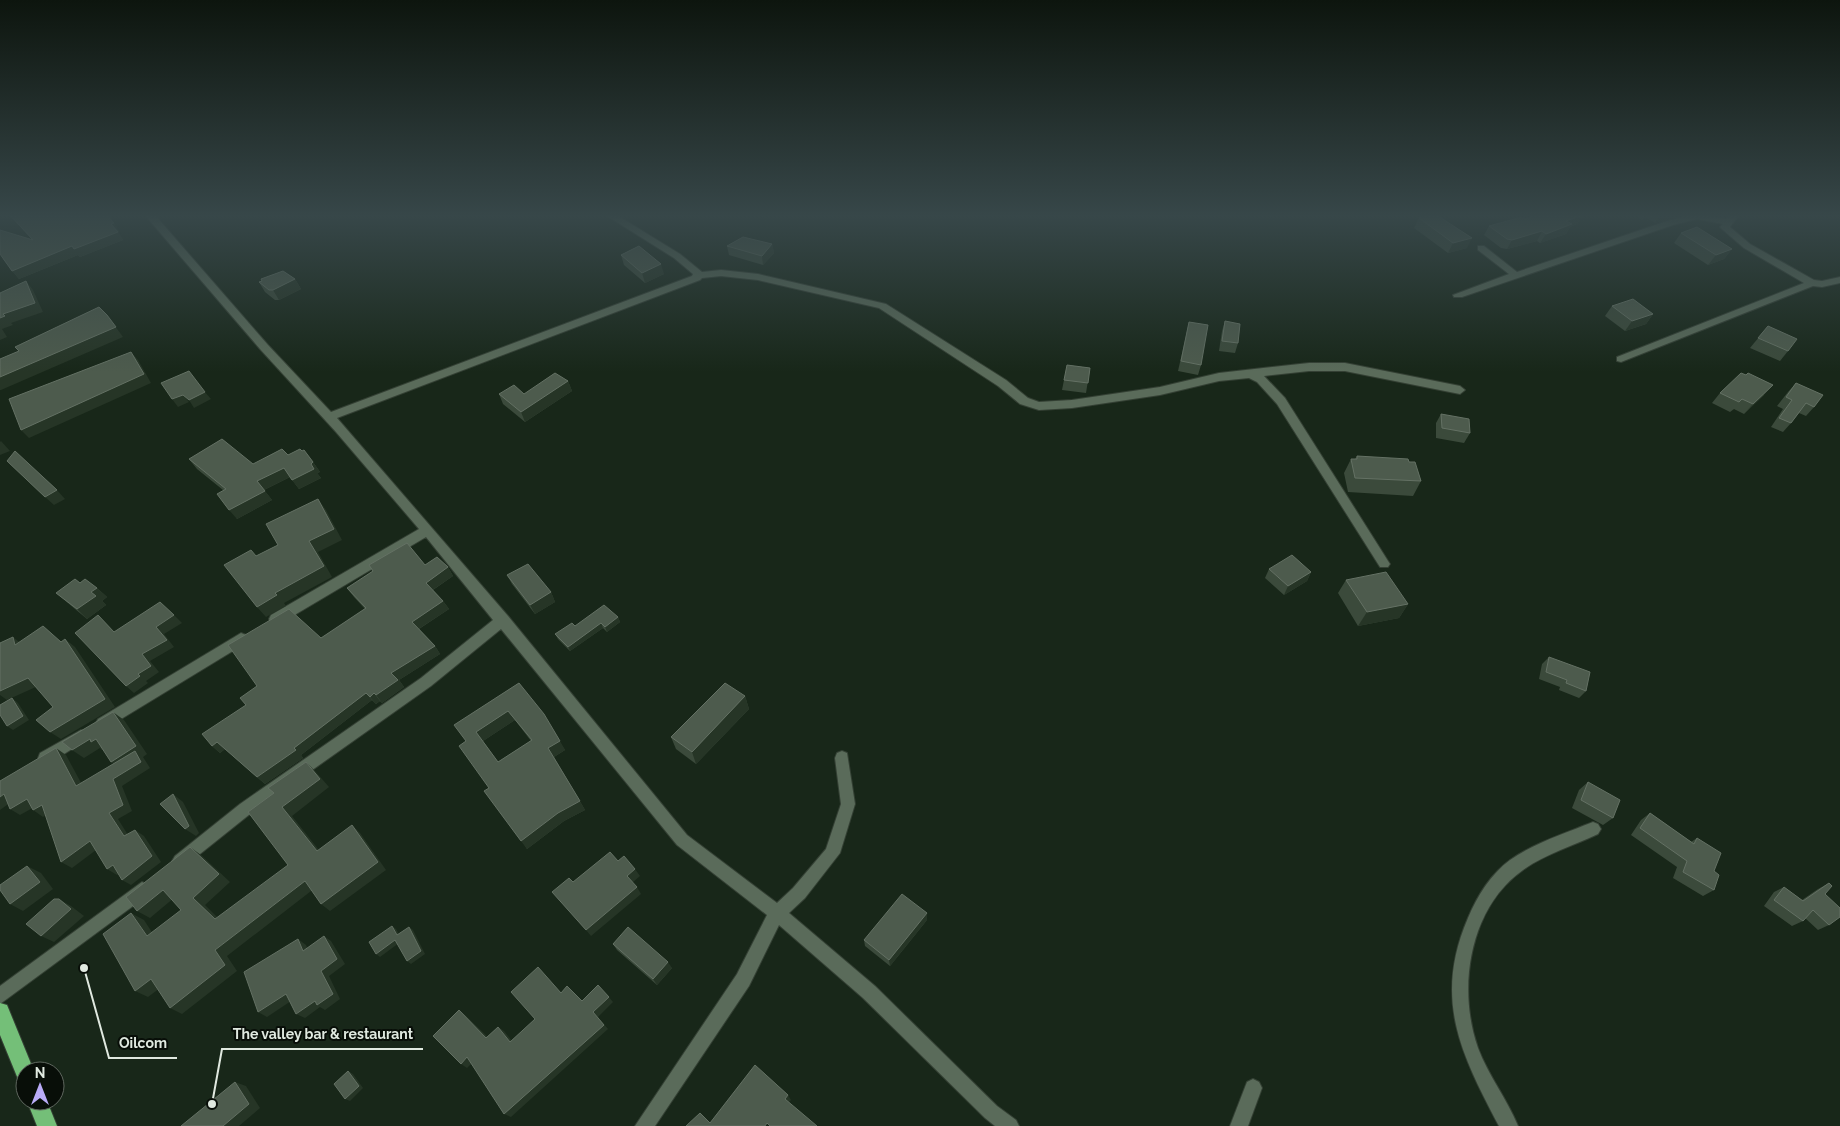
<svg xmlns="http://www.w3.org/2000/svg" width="1840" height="1126" font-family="Raleway,sans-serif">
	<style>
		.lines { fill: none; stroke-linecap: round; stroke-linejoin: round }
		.minor-casing { stroke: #344034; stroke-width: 2 }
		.trunk-casing { stroke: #344034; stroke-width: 2 }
		.minor { fill: #5a6b5a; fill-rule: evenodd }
		.trunk { fill: #74bf78; fill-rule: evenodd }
		.wall { fill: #3b4a3b; fill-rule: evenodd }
		.shaded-wall { fill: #263526 }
		.building { fill: #4d5b4d; stroke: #647164; fill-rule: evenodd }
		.leader { fill: none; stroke: #e0e9e0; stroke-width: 2 }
		.callout-dot { fill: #e0e9e0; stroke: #080e08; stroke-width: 2 }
		.callout-label { font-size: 14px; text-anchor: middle; font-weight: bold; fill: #e0e9e0; stroke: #080e08; stroke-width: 4; stroke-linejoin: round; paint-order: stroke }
	</style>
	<rect width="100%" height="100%" fill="#182719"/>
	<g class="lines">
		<defs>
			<g id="minor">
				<path d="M144 214H154L268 345 331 412 692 276 693 274 674 258 604 214H615L680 254 702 272 721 270 758 274 886 304 1006 380 1028 398 1039 402 1072 400 1160 387 1219 373 1309 363H1345L1460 386 1465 390 1460 394 1345 371H1309L1264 376 1285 398 1388 561 1390 564 1388 567H1380L1277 404 1257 382 1249 378 1219 381 1160 395 1072 408 1039 410 1020 404 998 386 879 308 758 280 721 276 702 278 700 280 337 418 508 616 687 835 777 903 793 888 826 849 841 804 835 758 837 753 842 751 847 753 855 804 840 853 805 898 789 913 875 986 997 1106 1016 1120 1019 1126H995L985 1118 863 998 779 925 749 986 655 1126H635L737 974 767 915 677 845 501 629 431 686 250 814 185 866 180 868 175 866 172 861 175 856 240 804 421 678 493 620 426 537 281 623 276 624 271 623 269 619 271 615 419 529 336 432 260 349Z"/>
				<path d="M1694 214 1726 219 1730 214H1740L1730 227 1750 244 1814 280 1822 281 1840 277V283L1822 287 1813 286 1621 362 1617 361V357L1804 283 1744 248 1722 229 1720 227 1723 224 1697 219 1673 225 1462 297H1454L1453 295 1509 274 1478 250V246H1484L1517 272 1667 221Z"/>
				<path d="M241 633 246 635 248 639 246 643 108 727 103 729 98 727 96 723 98 719Z"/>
				<path d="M81 730 86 732 88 736 86 740 50 763 45 765 40 763 38 758 40 753Z"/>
				<path d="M1593 822 1598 824 1601 829 1598 834C1573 846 1545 854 1523 870 1469 908 1457 989 1478 1048 1488 1075 1507 1099 1518 1126H1499C1461 1054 1433 999 1468 918 1477 896 1491 874 1510 860 1534 843 1566 833 1593 822Z"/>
				<path d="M142 882 148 885 150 890 148 895 0 1004V986Z"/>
				<path d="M1253 1079 1259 1082 1262 1088 1248 1126H1230L1247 1082Z"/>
			</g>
			<g id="trunk">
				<path d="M0 1003 7 1005 34 1071H25V1082L18 1079 0 1035Z"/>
				<path d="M27 1101H47L57 1126H37Z"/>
			</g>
		</defs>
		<use href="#minor" class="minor-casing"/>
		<use href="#trunk" class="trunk-casing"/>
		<use href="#minor" class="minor"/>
		<use href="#trunk" class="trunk"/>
	</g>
	<g class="wall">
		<path d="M8 214H106L119 231 118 232 123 240 80 257 78 255 19 279 3 259 32 239Z"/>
		<path d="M1633 214H1686L1655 223 1647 218 1642 220Z"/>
		<path d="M1583 215 1577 224 1570 227 1566 234 1540 243 1537 241 1507 249 1501 248 1484 235 1489 226 1525 219Z"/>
		<path d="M1419 218 1467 248 1448 253 1414 228Z"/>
		<path d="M1681 233 1732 249 1724 259 1708 265 1674 243Z"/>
		<path d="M772 244 774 253 763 265 729 255 727 246Z"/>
		<path d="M621 255 664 274 645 283 624 265Z"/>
		<path d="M261 279H295L301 289 279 300H275L265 292 259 282 262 281Z"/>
		<path d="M1612 306 1653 314 1646 324 1625 331 1605 316Z"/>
		<path d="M1225 321 1238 343 1235 353 1219 351 1222 331Z"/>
		<path d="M1189 322 1201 365 1198 375 1178 371Z"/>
		<path d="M1768 326 1788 351 1780 361 1750 348Z"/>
		<path d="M1067 365 1090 368 1086 393 1062 390Z"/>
		<path d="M1746 375 1764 395 1744 414 1734 409 1730 412 1712 403 1720 393Z"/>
		<path d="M568 381 572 391 525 422 503 404 499 394H524Z"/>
		<path d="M1796 383 1814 407 1806 416 1799 413 1791 423 1783 432 1771 427 1783 409 1777 406 1788 392Z"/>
		<path d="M1441 414 1470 433 1464 443 1436 438V423Z"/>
		<path d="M302 451 313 462 320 472 317 473 321 478 299 489 290 477 264 490 272 500 237 519 223 490 197 469 189 459 253 464Z"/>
		<path d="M1357 456 1409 462 1421 481 1413 496 1348 492 1344 473 1351 459H1355Z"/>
		<path d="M425 565 448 567 453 576 433 590 443 601 449 609 419 629 435 646 440 654 399 680 404 687 382 703 380 701 376 704 372 700 301 755 303 758 265 784 225 749 220 753 212 746 246 705 257 686 321 638 365 609 354 597 347 588Z"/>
		<path d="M1269 569 1311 572 1307 581 1284 595 1265 578Z"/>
		<path d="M507 575 551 592 555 602 535 614 512 584Z"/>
		<path d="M1346 580 1408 604 1399 618 1358 626 1338 593Z"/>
		<path d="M80 583 97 588 107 597 102 601 106 605 87 619 56 593Z"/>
		<path d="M618 617 620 622 607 632 603 628 570 651 558 639 555 634 575 626Z"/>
		<path d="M1549 657 1586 691 1579 698 1559 690 1560 687 1539 679 1542 664Z"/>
		<path d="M519 683 565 750 554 757 585 810 564 821 527 849 489 788 466 742ZM515 720 531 741 498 762 483 741Z"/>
		<path d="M745 696 749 709 696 764 676 749 671 737Z"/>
		<path d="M1588 782 1613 818 1603 825 1572 808 1579 790Z"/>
		<path d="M1650 813 1691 842 1697 838 1714 871V890L1703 896 1673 878 1677 867 1631 835 1641 820Z"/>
		<path d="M1829 883 1825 894 1829 925 1818 930 1805 918 1803 921 1792 926 1764 906 1774 892 1784 887 1802 900 1818 889Z"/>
		<path d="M927 920 890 966 865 946 864 940Z"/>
		<path d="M613 944 672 968 657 985 617 950Z"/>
	</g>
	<g class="shaded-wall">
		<path d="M1646 214H1649L1647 218 1642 220Z"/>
		<path d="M1660 214H1686L1655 223Z"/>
		<path d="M1583 215 1577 224 1570 227 1566 234 1540 243 1546 234 1566 221Z"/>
		<path d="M114 223 119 231 117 232 111 224Z"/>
		<path d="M1542 231 1537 241 1507 249 1512 240Z"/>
		<path d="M118 232 123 240 80 257 78 255 19 279 12 271 72 246Z"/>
		<path d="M1472 238 1467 248 1448 253 1453 243Z"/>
		<path d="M772 244 774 253 763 265 762 256Z"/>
		<path d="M1732 249 1724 259 1708 265 1716 255Z"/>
		<path d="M661 264 664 274 645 283 642 273Z"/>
		<path d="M295 279 301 289 279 300 273 290Z"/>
		<path d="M26 281 33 290 43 312 11 323 13 325 2 329 7 337 0 340V318Z"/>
		<path d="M1653 314 1646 324 1625 331 1632 321Z"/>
		<path d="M107 315 123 337 1 390H0V377Z"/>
		<path d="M131 352 138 360 151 383 29 438 21 430Z"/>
		<path d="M568 381 572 391 525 422 521 412Z"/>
		<path d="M1773 385 1764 395 1744 414 1753 404Z"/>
		<path d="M205 392 211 399 194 408 189 400Z"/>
		<path d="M183 395 189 402 178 407 172 399Z"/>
		<path d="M1 441 10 451 0 455V442Z"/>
		<path d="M313 462 320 472 317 473 321 478 299 489 292 480 311 464Z"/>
		<path d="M284 468 290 477 264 490 257 481Z"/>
		<path d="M57 490 65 499 54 505 45 497Z"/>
		<path d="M265 491 272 500 237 519 229 510Z"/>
		<path d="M318 499 326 510 342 540 318 552 332 577 284 603 286 606 266 617 257 607 309 541Z"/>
		<path d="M448 567 453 576 431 591 426 583Z"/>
		<path d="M1311 572 1307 581 1284 595 1288 586Z"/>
		<path d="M97 588 107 597 102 601 106 605 87 619 77 609 91 592Z"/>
		<path d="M551 592 555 602 535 614 530 605Z"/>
		<path d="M443 601 449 609 417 630 412 622Z"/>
		<path d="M1408 604 1399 618 1358 626 1367 612Z"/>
		<path d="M174 615 182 623 164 634 174 647 150 661 159 672 146 681 148 683 134 693 126 686 138 674 142 654 156 627Z"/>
		<path d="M618 617 620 622 607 632 605 627Z"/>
		<path d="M601 623 603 628 570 651 568 647Z"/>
		<path d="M13 637 23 645H15Z"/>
		<path d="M65 639 75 647 115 707 61 739 50 732Z"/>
		<path d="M435 646 440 654 399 680 404 687 382 703 376 695 391 673Z"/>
		<path d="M28 678 38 686 7 700 0 695V691Z"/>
		<path d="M366 693 372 700 301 755 303 758 265 784 257 777Z"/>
		<path d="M374 693 380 701 376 704 370 697Z"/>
		<path d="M745 696 749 709 696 764 692 752Z"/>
		<path d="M12 698 18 703 29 720 13 730 7 726Z"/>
		<path d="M508 711 515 720 483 741 476 732Z"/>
		<path d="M113 712 124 720 147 754 143 757 150 768 122 786 132 811 118 819 133 843 124 836 109 813 113 779 123 770 111 762Z"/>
		<path d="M90 739H96L107 747 102 750 100 748 84 758 72 750Z"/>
		<path d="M560 741 565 750 554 757 585 810 564 821 527 849 521 841 548 748Z"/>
		<path d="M217 742 225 749 220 753 212 746Z"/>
		<path d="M56 748 66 755 86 792 76 786Z"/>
		<path d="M306 762 315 771 329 787 292 816 326 859 317 851 282 807Z"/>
		<path d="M4 794 14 800 0 810V797Z"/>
		<path d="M173 794 183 802 199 833 196 836 185 829Z"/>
		<path d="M27 799 38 805 20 815 10 809Z"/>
		<path d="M42 805 52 811 43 817 33 810Z"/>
		<path d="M352 825 360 833 386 870 330 911 321 904Z"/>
		<path d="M135 830 144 836 161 862 131 885 122 880Z"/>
		<path d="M90 841 100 847 72 868 61 862Z"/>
		<path d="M190 847 201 855 230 882 205 905 226 926 215 919 193 898Z"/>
		<path d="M113 865 123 871 117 875 107 869Z"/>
		<path d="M27 866 41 873 53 889 23 911 10 904Z"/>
		<path d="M635 869 640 876 632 883 627 876Z"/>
		<path d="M305 881 315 888 227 956 237 971 182 1014 170 1008 215 950Z"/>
		<path d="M637 887 641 894 591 936 586 930Z"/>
		<path d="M163 890 175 897 150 918 137 911Z"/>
		<path d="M59 899 71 906 84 916 54 942 41 936Z"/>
		<path d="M131 913 144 920 159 943 147 936Z"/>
		<path d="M927 913V920L890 966 889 960Z"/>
		<path d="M392 926 396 929 401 938 397 935Z"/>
		<path d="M409 927 413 930 425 954 411 964 407 961Z"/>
		<path d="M324 936 331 941 345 964 329 976 340 999 325 1010 320 1007 305 1018 296 1014 315 1001 321 971Z"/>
		<path d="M298 939 306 945 311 956 303 951Z"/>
		<path d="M395 940 399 943 380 957 376 954Z"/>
		<path d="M668 962 672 968 657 985 653 979Z"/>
		<path d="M151 979 164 985 148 997 135 991Z"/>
		<path d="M286 994 294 999 267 1017 258 1012Z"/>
		<path d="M609 997 613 1002 598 1017 608 1029 511 1117 504 1114 593 1012Z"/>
		<path d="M459 1010 465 1015 493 1042 486 1038Z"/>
		<path d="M498 1027 504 1031 516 1046 510 1042Z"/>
		<path d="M467 1057 473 1062 467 1068 461 1064Z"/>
		<path d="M348 1071 353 1074 363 1088 350 1101 345 1099Z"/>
		<path d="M235 1082 246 1086 260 1108 239 1126H223Z"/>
		<path d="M788 1095 791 1100 787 1104 785 1099Z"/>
	</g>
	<g class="building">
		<path d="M9 214H106L114 223 111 224 118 232 74 249 72 246 12 271 0 254V230L33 240Z"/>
		<path d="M1431 214H1435L1472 238 1453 243 1419 218Z"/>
		<path d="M1539 214 1583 215 1566 221 1572 224 1546 234 1542 231 1512 240 1507 239 1489 226 1522 217 1525 219Z"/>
		<path d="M1697 227 1732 249 1716 255 1681 233Z"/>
		<path d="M743 237 772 244 762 256 727 246Z"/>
		<path d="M639 246 661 264 642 273 621 255Z"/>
		<path d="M283 271 295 279 273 290H269L259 282 262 281 261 279Z"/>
		<path d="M26 281 35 303 3 314 5 316 0 318V293Z"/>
		<path d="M1633 299 1653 314 1632 321 1612 306Z"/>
		<path d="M99 307 107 315 116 327 0 377V359L19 351 15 347Z"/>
		<path d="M1225 321 1240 324 1238 343 1222 341Z"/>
		<path d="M1189 322 1208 325 1201 365 1181 361Z"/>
		<path d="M1768 326 1797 339 1788 351 1758 338Z"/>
		<path d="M131 352 144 374 21 430 9 399Z"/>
		<path d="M1067 365 1090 368 1088 383 1064 380Z"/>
		<path d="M189 371 205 392 189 400 183 395 172 399 161 383Z"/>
		<path d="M555 373 568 381 521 412 499 394 514 385 524 394Z"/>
		<path d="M1741 373 1746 375 1748 373 1773 385 1753 404 1742 399 1739 402 1720 393Z"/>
		<path d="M1796 383 1823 395 1814 407 1806 403 1791 423 1779 418 1792 400 1786 397Z"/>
		<path d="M1441 414 1469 419 1470 433 1442 428Z"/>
		<path d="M222 439 253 464 282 449 288 455 300 449 302 451 304 450 313 462 311 464 314 469 292 480 284 468 257 481 265 491 229 510 217 494 226 489 189 459Z"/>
		<path d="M15 451 57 490 45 497 7 461Z"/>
		<path d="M1357 456 1408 459 1409 462H1415L1421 481 1355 478 1351 459H1357Z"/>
		<path d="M318 499 334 529 309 541 324 566 275 593 277 595 257 607 224 565 251 550 256 556 278 545 266 524Z"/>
		<path d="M407 543 425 565 437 557 448 567 426 583 443 601 412 622 435 646 391 673 398 680 376 695 374 693 370 697 366 693 294 748 296 750 257 777 217 742 212 746 202 734 246 705 240 698 257 686 228 645 289 609 321 638 366 608 347 588 373 571 369 565Z"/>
		<path d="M1292 555 1311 572 1288 586 1269 569Z"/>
		<path d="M528 564 551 592 530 605 507 575Z"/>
		<path d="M1386 572 1408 604 1367 612 1346 580Z"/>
		<path d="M75 579 80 583 85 579 97 588 91 592 96 596 77 609 56 593Z"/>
		<path d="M160 602 174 615 156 627 167 640 142 654 151 666 138 674 140 676 126 686 75 633 98 615 114 632Z"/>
		<path d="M604 605 618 617 605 627 601 623 568 647 555 634 572 623 575 626Z"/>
		<path d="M43 626 61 642 65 639 105 699 50 732 36 720 53 707 28 678 0 691V643L13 637 15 645Z"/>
		<path d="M1549 657 1590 672 1586 691 1566 683 1567 680 1546 672Z"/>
		<path d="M519 683 544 714 560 741 548 748 580 801 558 813 521 841 484 791 489 788 459 746 466 741 454 725ZM508 711 532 740 498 762 476 732Z"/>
		<path d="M725 683 745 696 692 752 671 737Z"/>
		<path d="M12 698 23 716 7 726 0 715V705Z"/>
		<path d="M113 712 136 746 111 762 96 739 91 742 90 739 72 750 62 742Z"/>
		<path d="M56 748 76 786 135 751 141 762 113 779 123 805 109 813 124 836 135 830 152 856 122 880 113 865 107 869 90 841 61 862 42 805 33 810 27 799 10 809 4 794 0 797V781Z"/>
		<path d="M306 762 320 779 282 807 317 851 352 825 378 862 321 904 305 881 215 950 225 965 170 1008 151 979 135 991 103 934 131 913 147 936 181 910 163 890 137 911 126 897 190 847 219 874 193 898 215 919 288 865 248 812 274 793 268 788Z"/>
		<path d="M1588 782 1620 800 1613 818 1581 800Z"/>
		<path d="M173 794 189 826 185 829 160 804Z"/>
		<path d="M1650 813 1694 844 1697 838 1721 853 1714 871 1719 875 1714 890 1683 872 1687 861 1640 828Z"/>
		<path d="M610 852 618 861 624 856 635 869 627 876 637 887 586 930 552 892 569 878 573 882Z"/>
		<path d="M27 866 40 882 10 904 0 890V885Z"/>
		<path d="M1829 883 1832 886 1825 894 1840 908V917L1829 925 1813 910 1803 921 1774 900 1784 887 1803 901Z"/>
		<path d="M902 894 927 913 889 960 864 940Z"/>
		<path d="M54 899H59L71 909 41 936 26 924Z"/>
		<path d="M392 926 397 935 409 927 421 951 407 961 395 940 376 954 369 942Z"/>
		<path d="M628 927 668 962 653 979 613 944Z"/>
		<path d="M324 936 337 959 321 971 333 994 317 1005 315 1001 296 1014 286 994 258 1012 244 972 298 939 303 951Z"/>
		<path d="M538 967 561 993 567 986 582 1001 598 985 609 997 593 1012 604 1025 504 1114 467 1057 461 1064 433 1036 459 1010 486 1038 498 1027 510 1042 535 1019 511 992Z"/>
		<path d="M755 1065 788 1095 785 1099 817 1126H770L767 1123 765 1126H686L700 1113 710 1123Z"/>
		<path d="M348 1071 359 1086 345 1099 334 1084Z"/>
		<path d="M235 1082 249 1104 223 1126H181Z"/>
	</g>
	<linearGradient id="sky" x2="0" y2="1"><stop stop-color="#0d150e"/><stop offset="0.58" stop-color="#374749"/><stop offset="1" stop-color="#374749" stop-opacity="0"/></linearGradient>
	<rect width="1840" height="372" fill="url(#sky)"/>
	<path class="leader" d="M212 1104L222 1049H423M84 968L109 1058H177"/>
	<g class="callout-dot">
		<circle cx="212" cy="1104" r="5"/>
		<circle cx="84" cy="968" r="5"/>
	</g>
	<g class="callout-label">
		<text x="323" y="1039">The valley bar &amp; restaurant</text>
		<text x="143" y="1048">Oilcom</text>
	</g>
	<g transform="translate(40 1086)"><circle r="24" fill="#080e08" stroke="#5e665e"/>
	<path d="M0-4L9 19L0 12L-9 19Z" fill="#b9abf7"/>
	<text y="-8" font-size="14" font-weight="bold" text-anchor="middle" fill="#e0e9e0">N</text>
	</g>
</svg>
